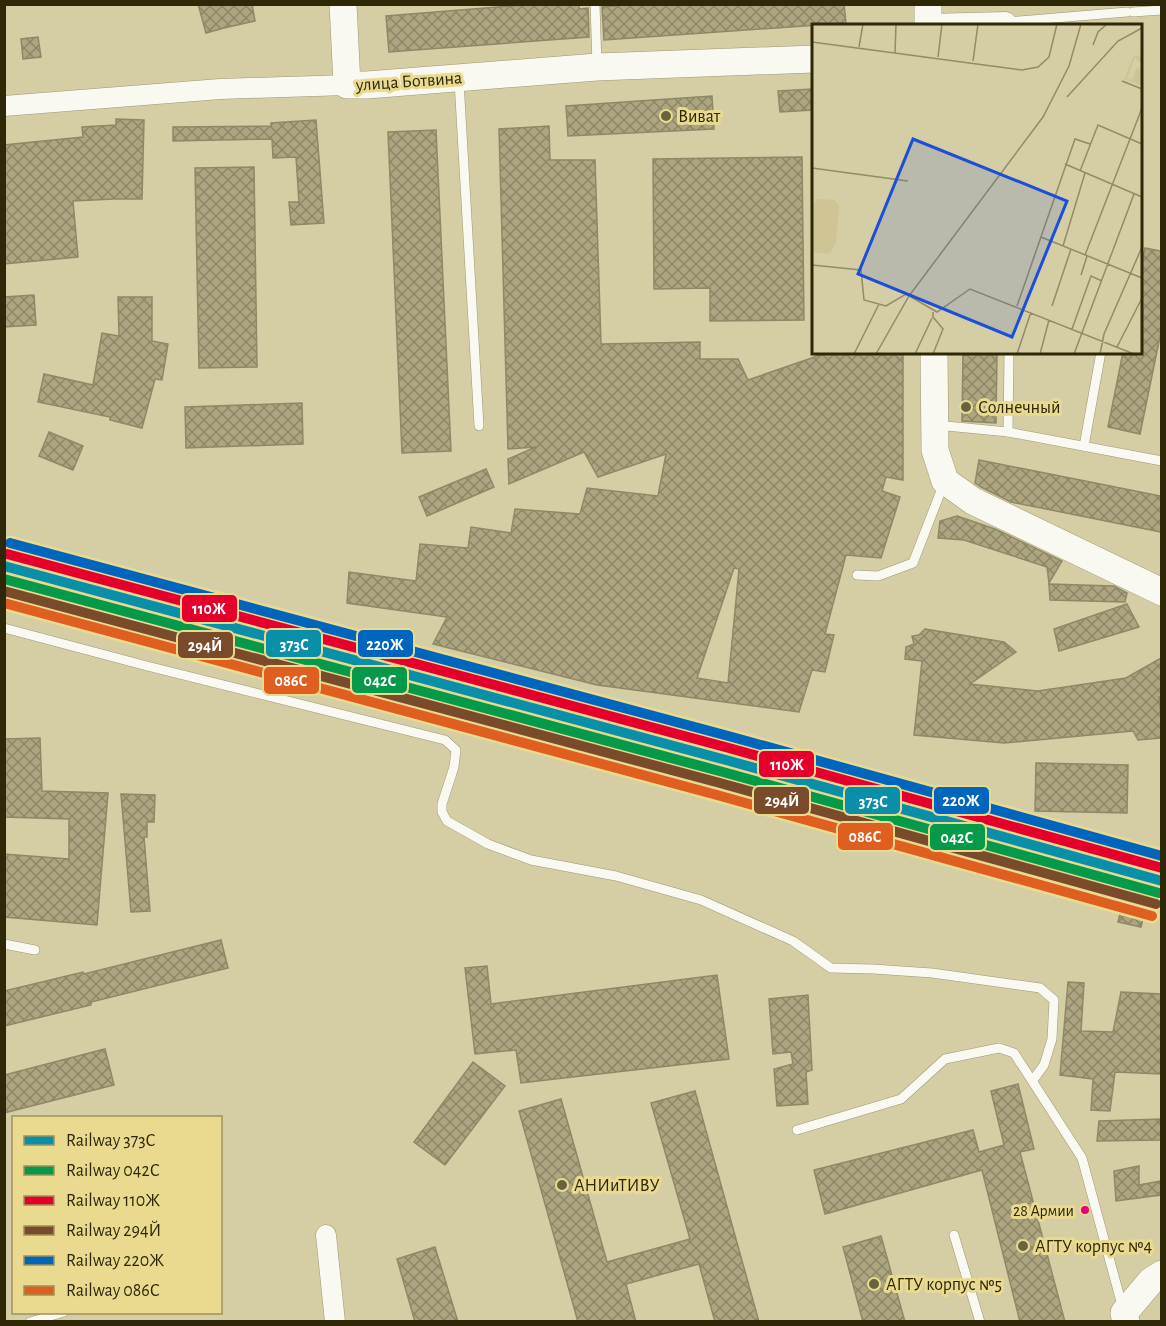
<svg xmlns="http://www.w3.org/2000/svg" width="1166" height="1326" font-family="'Alegreya Sans',sans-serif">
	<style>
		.building { fill: url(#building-cross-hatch); stroke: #8f8867; stroke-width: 1.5; fill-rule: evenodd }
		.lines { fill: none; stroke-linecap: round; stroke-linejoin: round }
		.lane-casing { stroke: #9d9777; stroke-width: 10 }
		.street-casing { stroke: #9d9777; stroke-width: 21 }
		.secondary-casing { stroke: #9d9777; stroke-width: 28 }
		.lane { stroke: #f9f8f1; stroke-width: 9 }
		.street { stroke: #f9f8f1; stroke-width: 20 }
		.secondary { stroke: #f9f8f1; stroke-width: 27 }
		.rail-1-casing { stroke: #e9da90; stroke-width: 15 }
		.rail-2-casing { stroke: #e9da90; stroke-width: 15 }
		.rail-3-casing { stroke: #e9da90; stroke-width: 15 }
		.rail-4-casing { stroke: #e9da90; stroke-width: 15 }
		.rail-5-casing { stroke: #e9da90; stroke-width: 15 }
		.rail-6-casing { stroke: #e9da90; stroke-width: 15 }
		.rail-1 { stroke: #098fa7; stroke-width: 10 }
		.rail-2 { stroke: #05994a; stroke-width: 10 }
		.rail-3 { stroke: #e4002b; stroke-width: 10 }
		.rail-4 { stroke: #7a4b2a; stroke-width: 10 }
		.rail-5 { stroke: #0065bd; stroke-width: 10 }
		.rail-6 { stroke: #de5f20; stroke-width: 10 }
		.poi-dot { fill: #68623f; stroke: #e9da90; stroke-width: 2 }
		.bus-dot { fill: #e5007d; stroke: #e9da90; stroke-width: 2 }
		.labels { text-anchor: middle; stroke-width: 6; stroke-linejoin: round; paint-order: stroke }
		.bus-label { font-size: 16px; fill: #2e2809; stroke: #e9da90; text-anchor: end }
		.street-label { font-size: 18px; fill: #2e2809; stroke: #e9da90 }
		.poi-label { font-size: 18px; fill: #2e2809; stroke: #e9da90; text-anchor: start }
		.inset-road { fill: none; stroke: #928b66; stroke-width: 1.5 }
		.view { fill: #1d4ed8; fill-opacity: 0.15; stroke: #1d4ed8; stroke-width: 3 }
		.inset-edge { fill: none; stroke: #2e2809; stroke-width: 3 }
		.line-badge { stroke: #e9da90; stroke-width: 2 }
		.badge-label { font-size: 16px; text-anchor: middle; font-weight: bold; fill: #fff }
	</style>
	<defs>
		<pattern id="building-cross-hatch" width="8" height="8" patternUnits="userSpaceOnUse" patternTransform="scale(1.5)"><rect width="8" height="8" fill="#aca580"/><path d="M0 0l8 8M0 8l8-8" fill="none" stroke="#8c8667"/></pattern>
	</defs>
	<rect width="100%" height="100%" fill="#d5cda4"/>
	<g class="building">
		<path d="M198 4H252L255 21 224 28 206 33Z"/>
		<path d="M535 4H579V9L588 8 589 37 389 52 386 16Z"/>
		<path d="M636 4H844L846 23 604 40 602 7Z"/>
		<path d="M38 37 41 57 23 59 21 39Z"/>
		<path d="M813 89V110L780 112 778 91Z"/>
		<path d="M712 96 714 129 568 136 566 106Z"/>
		<path d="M116 119 144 120 142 199H114L73 201 78 257 4 264V145L83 137 82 127 116 125Z"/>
		<path d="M316 120 324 223 291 225 289 202H299L296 157 273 158 272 139 173 141V127L271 126V123Z"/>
		<path d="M549 126 550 160H595L601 344 700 342V359H738L748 380 829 352H903V480L886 477 882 491 900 497 881 558 846 555 825 634 834 635 825 672 812 670 799 712 597 685 433 644 447 617 347 603 349 572 416 581 420 544 468 548 471 527 511 533 515 509 580 514 587 488 658 496 666 454 598 477 584 452 509 484 508 459 536 447 508 449 499 129ZM734 568 739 569 728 683 697 678Z"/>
		<path d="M436 130 451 451 402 453 388 132Z"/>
		<path d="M802 157 804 320 710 321V288L654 289 653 159Z"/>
		<path d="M254 167 257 367 199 368 195 168Z"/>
		<path d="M1145 248 1161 251V332L1140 434 1108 427 1123 352H1140V271Z"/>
		<path d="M34 295 36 325 4 327V297Z"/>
		<path d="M118 297H152V341L168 344 162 380 155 379 142 428 110 420V417L38 402 44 374 93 385 102 333 119 336Z"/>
		<path d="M963 352H997L996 423 962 421Z"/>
		<path d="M302 403 303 444 186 448 185 407Z"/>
		<path d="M49 432 83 446 73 470 39 456Z"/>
		<path d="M979 460 1161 496V532L1011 502 981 487 975 483Z"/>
		<path d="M486 469 494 487 427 516 419 497Z"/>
		<path d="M957 516 995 529 1062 561 1049 583 1047 567 964 540 938 538 940 521Z"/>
		<path d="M1049 584 1114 586 1127 593 1125 602 1050 600Z"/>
		<path d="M1127 604 1139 627 1059 651 1054 629Z"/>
		<path d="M925 629 1004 642 1016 652 970 684 1038 691 1126 678 1161 658V697H1159L1161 716V738L1138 740 1133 731 1004 743 914 735 922 661 905 659 906 647 914 644 912 636 919 635Z"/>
		<path d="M40 738 42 791 108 793 97 925 4 917V854L69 859V819L4 817V739Z"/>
		<path d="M1036 763 1128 765 1127 813 1035 811Z"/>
		<path d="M121 794 155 795 154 822H147V837H144L150 911 131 912Z"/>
		<path d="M1122 905 1145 910 1141 927 1118 922Z"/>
		<path d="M221 940 228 968 91 1002V1005L4 1026V991L83 972 84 974Z"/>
		<path d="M487 966 491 1004 717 975 729 1059 521 1083 516 1050 475 1054 465 968Z"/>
		<path d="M1068 982 1084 983 1081 1031 1113 1032 1121 992 1161 994V1074L1115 1072 1110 1111 1091 1110 1093 1079 1060 1075Z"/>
		<path d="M808 995 812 1070 806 1072 808 1104 777 1106 774 1069 793 1064 791 1052 773 1054 769 999Z"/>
		<path d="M105 1049 114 1085 4 1113V1075Z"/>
		<path d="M473 1062 505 1086 445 1165 414 1142Z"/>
		<path d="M1018 1084 1034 1149 1020 1152 1065 1322H1020L982 1170 825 1214 814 1170 973 1130 979 1152 1004 1145 991 1091Z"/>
		<path d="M695 1091 759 1322H715L699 1264 626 1284 636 1322H578L519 1111 561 1099 607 1262 690 1239 651 1103Z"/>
		<path d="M1161 1119V1140L1097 1141 1099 1121Z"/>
		<path d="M1139 1166V1185L1161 1181V1195L1116 1201 1114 1171Z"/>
		<path d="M881 1236 905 1322H863L843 1247Z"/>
		<path d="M435 1247 458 1322H415L397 1259Z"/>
	</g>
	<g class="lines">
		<defs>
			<g id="lane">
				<path d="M595 4 597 65"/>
				<path d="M1133 12 1162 10"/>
				<path d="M1006 25V22L1127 12"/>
				<path d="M459 81 479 426"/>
				<path d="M936 425 1008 432 1162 461"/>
				<path d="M1008 432 1009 352"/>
				<path d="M1084 446 1101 352"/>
				<path d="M857 575 878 576 913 563 944 483"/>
				<path d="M4 628 147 666 445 740 456 750 454 767 442 804V812L447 821 488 844 531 860 616 876 701 900 793 941 831 968 873 969 932 973 1040 988 1054 1000 1052 1039 1044 1065 1033 1080"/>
				<path d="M4 944 35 950"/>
				<path d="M797 1130 901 1099 945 1059 999 1048 1014 1053 1082 1158 1123 1309"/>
				<path d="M954 1235 980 1322"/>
				<path d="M30 1322 64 1312"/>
			</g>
			<g id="street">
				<path d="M928 24 1006 22"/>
				<path d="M4 106 220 89 347 85"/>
				<path d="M326 1235 335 1322"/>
			</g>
			<g id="secondary">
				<path d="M343 4 347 85H367L597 67 814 59"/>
				<path d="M928 4V26"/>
				<path d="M934 352 935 450 945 481 973 501 1162 592"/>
				<path d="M1126 1322 1124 1313 1151 1281 1162 1274"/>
			</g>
		</defs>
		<use href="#lane" class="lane-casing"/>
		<use href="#street" class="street-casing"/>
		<use href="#secondary" class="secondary-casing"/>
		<use href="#lane" class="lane"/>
		<use href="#street" class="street"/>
		<use href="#secondary" class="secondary"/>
		<defs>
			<path id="rail-1" d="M4 566 726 760 1162 881"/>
			<path id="rail-2" d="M4 579 723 772 1159 893"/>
			<path id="rail-3" d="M7 554 729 748 1162 868"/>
			<path id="rail-4" d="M4 591 720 783 1156 904"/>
			<path id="rail-5" d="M10 543 732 737 1162 856"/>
			<path id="rail-6" d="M4 603 717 795 1152 916"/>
		</defs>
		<use href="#rail-1" class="rail-1-casing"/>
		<use href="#rail-2" class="rail-2-casing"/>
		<use href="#rail-3" class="rail-3-casing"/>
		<use href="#rail-4" class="rail-4-casing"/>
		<use href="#rail-5" class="rail-5-casing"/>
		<use href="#rail-6" class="rail-6-casing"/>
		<use href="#rail-1" class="rail-1"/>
		<use href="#rail-2" class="rail-2"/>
		<use href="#rail-3" class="rail-3"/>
		<use href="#rail-4" class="rail-4"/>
		<use href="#rail-5" class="rail-5"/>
		<use href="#rail-6" class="rail-6"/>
	</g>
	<g class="poi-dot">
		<circle cx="666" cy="116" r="6"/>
		<circle cx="966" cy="407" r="6"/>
		<circle cx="562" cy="1185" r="6"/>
		<circle cx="1023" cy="1246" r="6"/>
		<circle cx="874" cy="1284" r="6"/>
	</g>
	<circle class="bus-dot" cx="1085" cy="1210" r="5"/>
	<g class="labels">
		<g class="bus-label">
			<text x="1074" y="1216">28 Армии</text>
		</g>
		<g class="street-label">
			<text transform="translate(409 81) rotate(-4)" y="6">улица Ботвина</text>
		</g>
		<g class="poi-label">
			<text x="678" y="122">Виват</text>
			<text x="978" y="413">Солнечный</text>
			<text x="574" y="1191">АНИиТИВУ</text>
			<text x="1035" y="1252">АГТУ корпус №4</text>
			<text x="886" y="1290">АГТУ корпус №5</text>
		</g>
	</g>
	<g transform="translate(812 24)">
		<rect width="330" height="330" fill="#d5cda4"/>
		<path d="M322 31 330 34V40L323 33 315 54 320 56 325 44 330 45V62L312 55Z" fill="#cec494"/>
		<path d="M6 175 22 176 27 182 24 218 18 230 0 228V180Z" fill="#cec494"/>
		<path class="inset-road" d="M0 18 210 46 226 43 237 33 245 0M281 21 286 8 295 0M47 23 51 0M83 29 84 0M126 33 130 0M161 37 166 0M310 57 330 65M255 73 306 17 330 4M253 140 330 173M0 144 96 157M268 147 286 101 330 120M229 213 330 254M251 222 273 149M273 231 330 84M0 241 49 246 52 276 74 282 94 270 125 288 158 265 322 330M269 251 275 232M205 282 263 115 278 120M240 282 259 225M260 305 279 252 290 257M305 323 330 274M42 330 67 280M64 330 97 272 231 93 257 42 269 0M103 330 120 294M121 330 131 305 121 293V288M205 330 219 288M228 330 237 296M262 330 322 170M288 330 292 310 330 223"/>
		<path class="view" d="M101 115 255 177 200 313 46 250Z"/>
		<rect width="330" height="330" class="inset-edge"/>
	</g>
	<g class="line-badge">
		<rect x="181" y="594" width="57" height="29" rx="6" fill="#e4002b"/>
		<rect x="357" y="629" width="57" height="29" rx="6" fill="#0065bd"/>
		<rect x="265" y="629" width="57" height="29" rx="6" fill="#098fa7"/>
		<rect x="177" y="631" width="57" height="28" rx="6" fill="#7a4b2a"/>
		<rect x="351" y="666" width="57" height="28" rx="6" fill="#05994a"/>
		<rect x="263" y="666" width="57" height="29" rx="6" fill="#de5f20"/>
		<rect x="758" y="750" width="57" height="28" rx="6" fill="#e4002b"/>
		<rect x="753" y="786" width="57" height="29" rx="6" fill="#7a4b2a"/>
		<rect x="933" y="786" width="57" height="29" rx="6" fill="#0065bd"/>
		<rect x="844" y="786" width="57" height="29" rx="6" fill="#098fa7"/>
		<rect x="837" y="822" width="57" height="29" rx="6" fill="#de5f20"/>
		<rect x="929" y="823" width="57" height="28" rx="6" fill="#05994a"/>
	</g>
	<g class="badge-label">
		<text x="209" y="614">110Ж</text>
		<text x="385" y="650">220Ж</text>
		<text x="294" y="650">373C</text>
		<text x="205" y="651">294Й</text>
		<text x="380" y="686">042С</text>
		<text x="291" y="686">086С</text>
		<text x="787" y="770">110Ж</text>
		<text x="782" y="806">294Й</text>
		<text x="961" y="806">220Ж</text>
		<text x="873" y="807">373C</text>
		<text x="865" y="842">086С</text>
		<text x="957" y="843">042С</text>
	</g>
	<rect width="1166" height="1326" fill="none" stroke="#2e2809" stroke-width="12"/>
	<rect x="12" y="1116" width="210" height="198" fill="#e9da90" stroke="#9e935a" stroke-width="1.5"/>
	<rect x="24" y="1136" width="30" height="9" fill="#098fa7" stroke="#9e935a" stroke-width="1.5"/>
	<text x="66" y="1146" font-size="18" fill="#2e2809">Railway 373C</text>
	<rect x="24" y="1166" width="30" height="9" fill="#05994a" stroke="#9e935a" stroke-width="1.5"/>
	<text x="66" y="1176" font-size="18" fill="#2e2809">Railway 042С</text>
	<rect x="24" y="1196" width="30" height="9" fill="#e4002b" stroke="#9e935a" stroke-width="1.5"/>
	<text x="66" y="1206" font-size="18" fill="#2e2809">Railway 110Ж</text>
	<rect x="24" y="1226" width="30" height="9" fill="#7a4b2a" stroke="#9e935a" stroke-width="1.5"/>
	<text x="66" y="1236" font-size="18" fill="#2e2809">Railway 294Й</text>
	<rect x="24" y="1256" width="30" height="9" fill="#0065bd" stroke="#9e935a" stroke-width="1.5"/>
	<text x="66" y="1266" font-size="18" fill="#2e2809">Railway 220Ж</text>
	<rect x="24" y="1286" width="30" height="9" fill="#de5f20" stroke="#9e935a" stroke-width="1.5"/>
	<text x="66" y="1296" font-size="18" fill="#2e2809">Railway 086С</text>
</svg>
